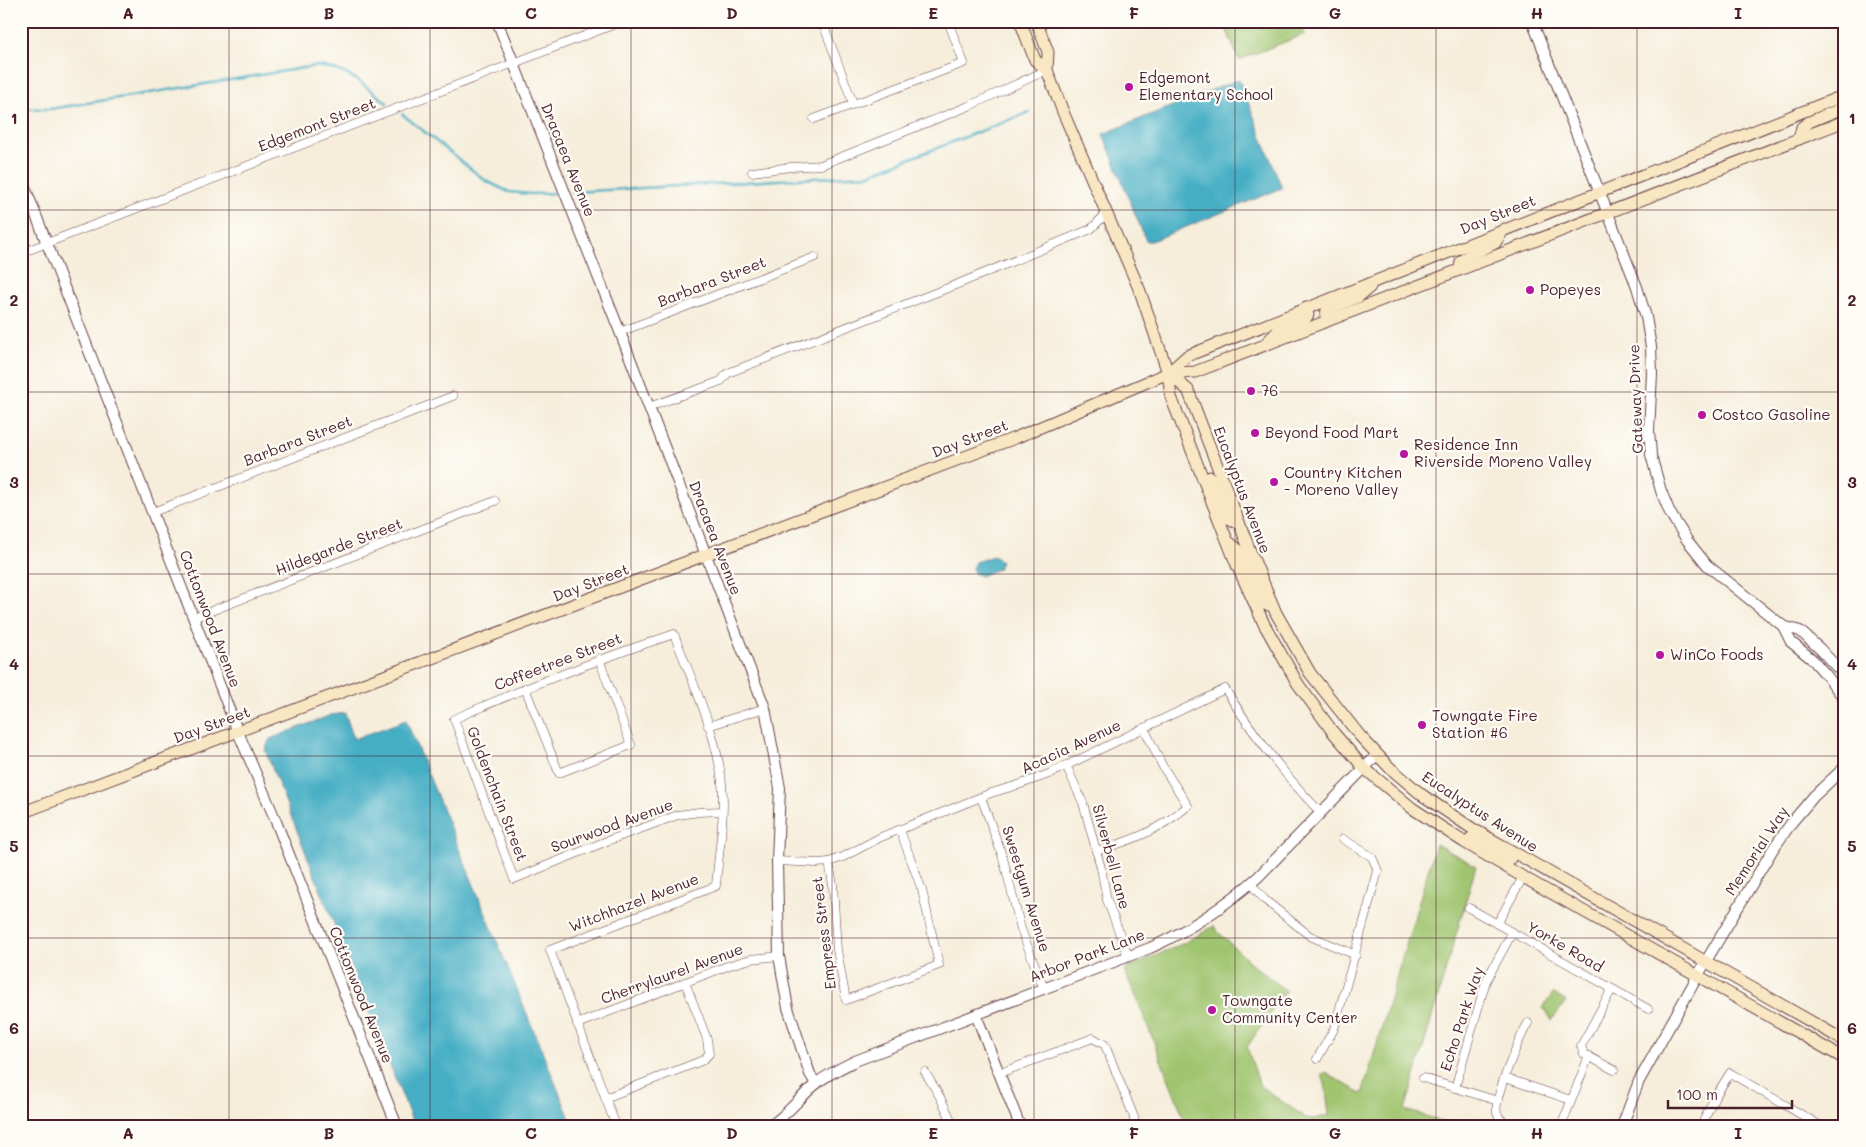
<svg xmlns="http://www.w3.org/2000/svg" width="1866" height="1147" font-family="Mali,sans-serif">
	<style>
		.green { fill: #a0c56f; stroke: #75724d }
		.water { fill: #45aec4; stroke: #486678 }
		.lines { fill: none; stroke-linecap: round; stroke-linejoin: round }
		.stream { stroke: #45aec4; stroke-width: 2.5 }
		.minor-casing { stroke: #643e45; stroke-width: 9 }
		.tertiary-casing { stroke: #643e45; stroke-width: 12 }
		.secondary-casing { stroke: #643e45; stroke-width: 13 }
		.minor { stroke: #fff; stroke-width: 8 }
		.tertiary { stroke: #fff; stroke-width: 10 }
		.secondary { stroke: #f9e7c3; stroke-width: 11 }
		.grid { fill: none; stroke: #4a1f2b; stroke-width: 1; stroke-opacity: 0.55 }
		.poi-dot { fill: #b5179e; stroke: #fdfcf7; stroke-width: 2 }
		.labels { text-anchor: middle; stroke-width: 4.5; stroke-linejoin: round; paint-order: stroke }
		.poi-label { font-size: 15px; fill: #4a1f2b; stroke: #fdfcf7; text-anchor: start }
		.street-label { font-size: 15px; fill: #4a1f2b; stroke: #fdfcf7 }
		.neatline { fill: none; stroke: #4a1f2b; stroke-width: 2 }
		.grid-label { font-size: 16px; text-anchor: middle; font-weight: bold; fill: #4a1f2b }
	</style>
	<rect width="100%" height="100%" fill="#fdfcf7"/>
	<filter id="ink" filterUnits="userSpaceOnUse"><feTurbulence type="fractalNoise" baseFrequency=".02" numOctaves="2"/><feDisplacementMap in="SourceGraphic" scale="10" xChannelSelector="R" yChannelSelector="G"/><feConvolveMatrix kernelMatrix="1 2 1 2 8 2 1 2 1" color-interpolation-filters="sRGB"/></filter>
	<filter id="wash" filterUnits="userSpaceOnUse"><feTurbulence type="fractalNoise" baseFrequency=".0096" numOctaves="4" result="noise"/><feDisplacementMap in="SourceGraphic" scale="20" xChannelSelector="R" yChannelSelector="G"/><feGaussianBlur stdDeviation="1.12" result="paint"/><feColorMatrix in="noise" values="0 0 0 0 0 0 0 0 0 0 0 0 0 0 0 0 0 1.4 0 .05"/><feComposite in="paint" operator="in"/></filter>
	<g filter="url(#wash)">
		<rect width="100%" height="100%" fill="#f6eedb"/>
		<g class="green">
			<path d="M1223 21H1300L1305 34 1239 60Z"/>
			<path d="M1436 844 1476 866 1405 1110 1459 1126H1187L1137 999 1124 970 1184 943 1214 926 1217 931 1252 964 1286 991 1247 1047 1260 1086 1306 1118 1315 1119 1329 1115 1325 1083 1321 1075 1326 1073 1362 1094Z"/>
			<path d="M1553 993 1566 1002 1552 1020 1543 1008Z"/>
		</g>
		<g class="water">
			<path d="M1239 79 1282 188 1152 241H1146L1103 134Z"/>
			<path d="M994 556 1001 561 998 569 981 576 975 574 972 569 975 562Z"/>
			<path d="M345 713 354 739 406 720 573 1126H414L265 750 270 739 331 715Z"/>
		</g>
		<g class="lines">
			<g class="stream">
				<path d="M21 109H50L316 66C348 69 363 84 387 103"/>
				<path d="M402 114 486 181 509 192 531 194 556 193"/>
				<path d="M572 192 867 175 1030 112"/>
			</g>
		</g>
	</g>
	<g filter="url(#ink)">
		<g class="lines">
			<defs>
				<g id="minor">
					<path d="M822 21 853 103"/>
					<path d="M814 119 964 63 949 24"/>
					<path d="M752 172 791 167 821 165 969 106 1047 70"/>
					<path d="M21 253 623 21"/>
					<path d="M620 332 815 257"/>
					<path d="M649 407 721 381 728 373 958 284 1091 229 1106 214"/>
					<path d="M153 512 453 396"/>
					<path d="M193 618 495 501"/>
					<path d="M525 688 559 773 631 745 599 659"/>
					<path d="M708 726 765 708"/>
					<path d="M1066 765 1083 803 1101 868 1107 900 1128 956"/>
					<path d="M981 797 1003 858 1021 929 1044 989"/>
					<path d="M1096 851C1134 840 1157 831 1188 806L1163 767 1144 728"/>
					<path d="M777 861 817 863 829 862 843 857 881 837 991 793 1018 785 1049 774 1225 689C1253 734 1284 775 1321 813"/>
					<path d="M829 862 833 885 837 950 846 1000 939 965 922 890 900 830"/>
					<path d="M1251 884 1265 900 1310 936 1356 955"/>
					<path d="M1469 908 1648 1009"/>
					<path d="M1497 924 1523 877"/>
					<path d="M1612 989 1581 1046 1584 1054 1614 1070"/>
					<path d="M577 1024 730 965 751 959 779 956"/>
					<path d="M1317 1059 1334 1029 1378 871 1372 857 1343 839"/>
					<path d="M925 1072 940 1097 954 1126"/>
					<path d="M1000 1073 1093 1038 1105 1045 1134 1117V1126"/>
					<path d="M1423 1078 1498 1101"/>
					<path d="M1505 1078 1571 1100"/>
					<path d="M1455 1088 1486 981 1512 933"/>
					<path d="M605 1098 696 1063 703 1060 709 1054 707 1039 685 982"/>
					<path d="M1562 1124 1589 1056"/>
					<path d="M616 1126 550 950 716 886C718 858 723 830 723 802 723 744 694 687 674 634 599 659 526 687 454 719L514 879 607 841 678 815 699 812 722 811"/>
					<path d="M1515 1126C1507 1124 1500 1122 1497 1113 1493 1098 1520 1037 1528 1023"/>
					<path d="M1701 1126 1715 1097 1730 1073 1821 1126"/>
				</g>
				<g id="tertiary">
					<path d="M497 21 620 332 765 708 780 788 777 861 779 956 788 1008 810 1074 816 1084"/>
					<path d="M1532 21 1637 287 1646 317 1651 347 1652 374 1649 430 1651 455 1661 491 1670 513 1687 540 1707 565 1783 626 1800 631 1820 649 1845 676"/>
					<path d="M21 177 238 732 273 814 397 1126"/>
					<path d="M1783 626 1791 642 1813 660 1827 676 1845 700"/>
					<path d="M976 1015 1020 1126"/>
					<path d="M770 1126C788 1114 800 1097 817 1083 828 1074 841 1068 855 1061L1150 948C1190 930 1225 906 1258 877L1377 755"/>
					<path d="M1622 1126 1639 1081 1706 961 1773 849 1792 822 1814 796 1845 767"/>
				</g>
				<g id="secondary">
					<path d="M1020 21 1035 60 1047 70"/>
					<path d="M1036 21 1048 52 1047 70 1063 112 1140 291 1168 373 1171 397 1236 563 1264 624 1298 684 1333 732 1364 768 1412 808 1464 842 1523 877 1845 1059"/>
					<path d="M1799 139 1802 127 1809 122 1845 107"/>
					<path d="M1460 269 1461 261 1468 256 1495 243 1504 229"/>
					<path d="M1327 321 1326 314 1327 310 1358 297 1370 287"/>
					<path d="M1267 342 1279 330 1305 319 1308 315 1306 308"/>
					<path d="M1168 373 1188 390 1250 551 1276 613 1310 673 1360 736 1389 767 1422 795 1473 829 1845 1041"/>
					<path d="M1168 373 1195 372 1845 121"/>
					<path d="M1210 477 1228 518 1239 523"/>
					<path d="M1230 543 1243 554 1258 592 1267 605"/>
					<path d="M21 813 1015 438 1168 373 1187 356 1845 95"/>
					<path d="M1471 838 1510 859"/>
				</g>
			</defs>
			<use href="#minor" class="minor-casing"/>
			<use href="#tertiary" class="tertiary-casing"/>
			<use href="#secondary" class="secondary-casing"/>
			<use href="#minor" class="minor"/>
			<use href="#tertiary" class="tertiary"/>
			<use href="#secondary" class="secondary"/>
		</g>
	</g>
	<path class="grid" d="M229 21V1126M430 21V1126M631 21V1126M832 21V1126M1034 21V1126M1235 21V1126M1436 21V1126M1637 21V1126M21 210H1845M21 392H1845M21 574H1845M21 756H1845M21 938H1845"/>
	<g class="poi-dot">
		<circle cx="1129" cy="87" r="5"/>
		<circle cx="1530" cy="290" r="5"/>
		<circle cx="1251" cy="391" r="5"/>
		<circle cx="1702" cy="415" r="5"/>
		<circle cx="1255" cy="433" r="5"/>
		<circle cx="1404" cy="454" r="5"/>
		<circle cx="1274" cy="482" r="5"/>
		<circle cx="1660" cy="655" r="5"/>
		<circle cx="1422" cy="725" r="5"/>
		<circle cx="1212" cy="1010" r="5"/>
	</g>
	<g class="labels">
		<g class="poi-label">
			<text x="1139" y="83">Edgemont<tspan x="1139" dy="17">Elementary School</tspan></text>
			<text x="1540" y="295">Popeyes</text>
			<text x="1261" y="396">76</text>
			<text x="1712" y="420">Costco Gasoline</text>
			<text x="1265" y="438">Beyond Food Mart</text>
			<text x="1414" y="450">Residence Inn<tspan x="1414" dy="17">Riverside Moreno Valley</tspan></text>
			<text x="1284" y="478">Country Kitchen<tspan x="1284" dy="17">- Moreno Valley</tspan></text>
			<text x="1670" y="660">WinCo Foods</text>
			<text x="1432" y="721">Towngate Fire<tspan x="1432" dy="17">Station #6</tspan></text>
			<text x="1222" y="1006">Towngate<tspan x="1222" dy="17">Community Center</tspan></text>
		</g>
		<g class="street-label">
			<text transform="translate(317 125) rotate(-21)" y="5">Edgemont Street</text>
			<text transform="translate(568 160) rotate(68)" y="5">Dracaea Avenue</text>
			<text transform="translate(1498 215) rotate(-22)" y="5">Day Street</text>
			<text transform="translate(712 282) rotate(-21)" y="5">Barbara Street</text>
			<text transform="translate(1636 399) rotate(-92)" y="5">Gateway Drive</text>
			<text transform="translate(970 439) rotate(-21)" y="5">Day Street</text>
			<text transform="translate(298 441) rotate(-21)" y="5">Barbara Street</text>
			<text transform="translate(1242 490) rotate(69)" y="5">Eucalyptus Avenue</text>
			<text transform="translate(715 538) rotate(69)" y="5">Dracaea Avenue</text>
			<text transform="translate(339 547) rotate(-21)" y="5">Hildegarde Street</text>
			<text transform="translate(591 583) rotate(-21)" y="5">Day Street</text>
			<text transform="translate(210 619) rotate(69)" y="5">Cottonwood Avenue</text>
			<text transform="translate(558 662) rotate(-21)" y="5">Coffeetree Street</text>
			<text transform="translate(212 725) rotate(-20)" y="5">Day Street</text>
			<text transform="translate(1071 747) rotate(-25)" y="5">Acacia Avenue</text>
			<text transform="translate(497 794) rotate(69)" y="5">Goldenchain Street</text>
			<text transform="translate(1480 812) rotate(33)" y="5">Eucalyptus Avenue</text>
			<text transform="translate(612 826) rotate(-20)" y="5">Sourwood Avenue</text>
			<text transform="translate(1757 851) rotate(-57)" y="5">Memorial Way</text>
			<text transform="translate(1111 857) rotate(75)" y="5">Silverbell Lane</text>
			<text transform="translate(1026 889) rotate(73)" y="5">Sweetgum Avenue</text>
			<text transform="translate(634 903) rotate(-21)" y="5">Witchhazel Avenue</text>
			<text transform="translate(824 933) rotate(-97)" y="5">Empress Street</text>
			<text transform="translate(1565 947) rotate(30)" y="5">Yorke Road</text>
			<text transform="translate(1087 956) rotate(-21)" y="5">Arbor Park Lane</text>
			<text transform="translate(672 974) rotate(-20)" y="5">Cherrylaurel Avenue</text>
			<text transform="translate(361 995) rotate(68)" y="5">Cottonwood Avenue</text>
			<text transform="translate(1462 1019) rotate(-72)" y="5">Echo Park Way</text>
		</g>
	</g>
	<rect width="1866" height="1147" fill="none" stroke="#fdfcf7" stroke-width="55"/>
	<path d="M1668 1100v8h124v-8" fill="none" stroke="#4a1f2b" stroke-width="2.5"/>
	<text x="1676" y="1100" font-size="15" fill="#4a1f2b" stroke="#fdfcf7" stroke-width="4" paint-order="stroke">100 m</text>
	<rect x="28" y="28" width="1810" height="1092" class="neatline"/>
	<g class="grid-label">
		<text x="128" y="19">A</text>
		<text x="329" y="19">B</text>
		<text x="531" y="19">C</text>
		<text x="732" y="19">D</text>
		<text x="933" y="19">E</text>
		<text x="1134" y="19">F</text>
		<text x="1335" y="19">G</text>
		<text x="1537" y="19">H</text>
		<text x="1738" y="19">I</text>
		<text x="14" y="124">1</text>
		<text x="1852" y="124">1</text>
		<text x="14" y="306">2</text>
		<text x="1852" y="306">2</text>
		<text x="14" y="488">3</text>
		<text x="1852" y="488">3</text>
		<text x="14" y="670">4</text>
		<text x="1852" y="670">4</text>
		<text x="14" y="852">5</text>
		<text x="1852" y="852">5</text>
		<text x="14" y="1034">6</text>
		<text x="1852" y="1034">6</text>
		<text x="128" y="1139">A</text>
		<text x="329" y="1139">B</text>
		<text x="531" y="1139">C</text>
		<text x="732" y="1139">D</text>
		<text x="933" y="1139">E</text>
		<text x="1134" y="1139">F</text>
		<text x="1335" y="1139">G</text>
		<text x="1537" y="1139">H</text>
		<text x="1738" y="1139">I</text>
	</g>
</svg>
